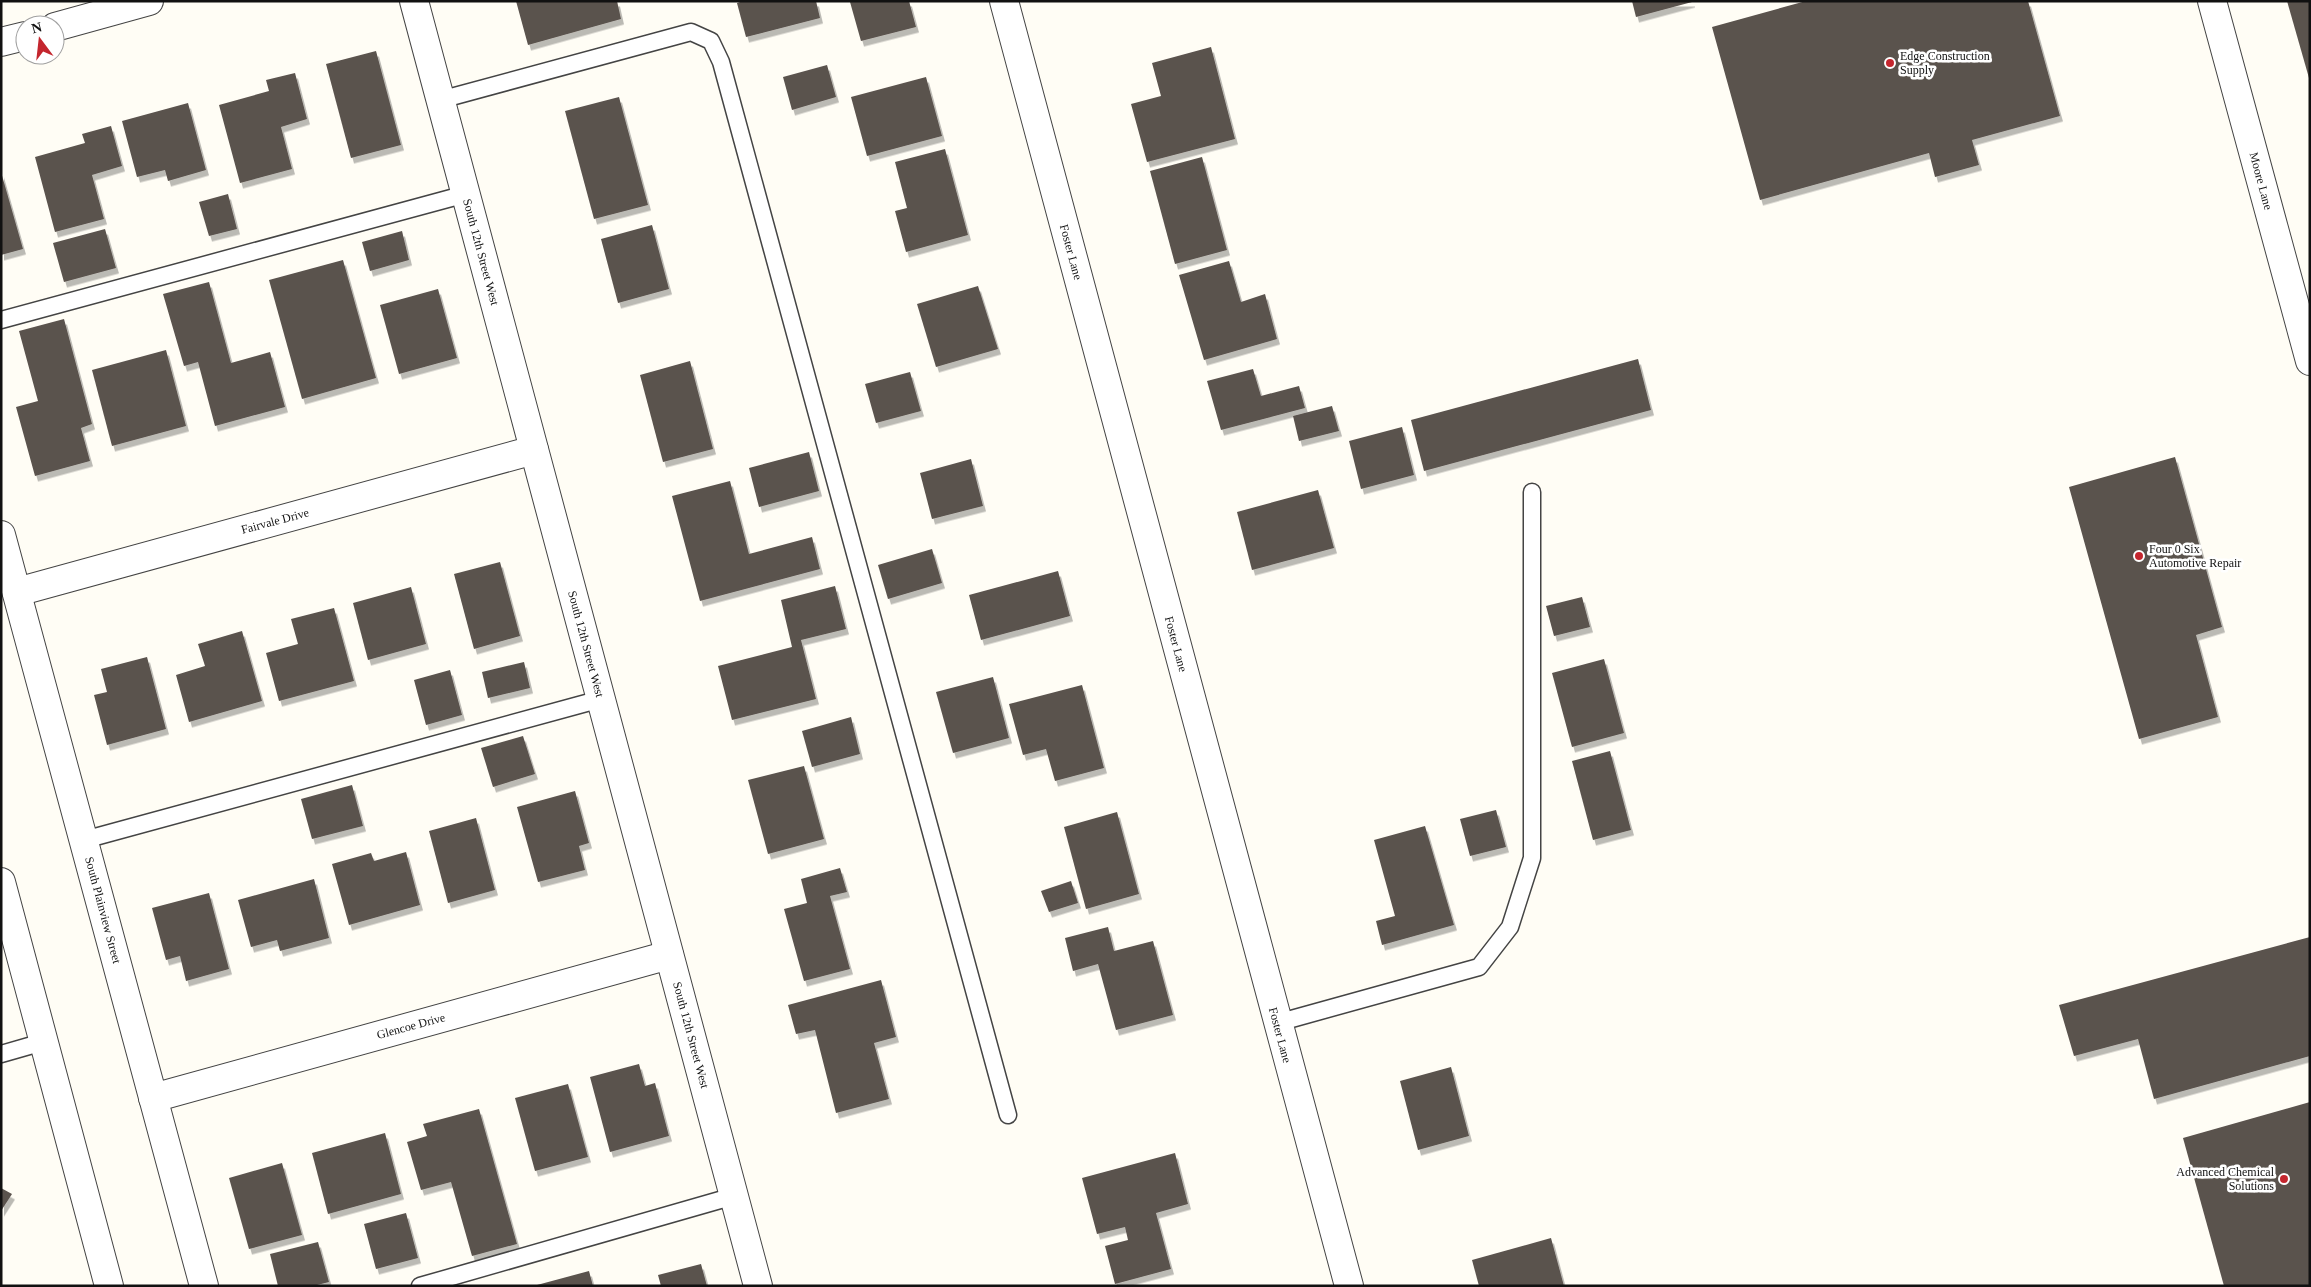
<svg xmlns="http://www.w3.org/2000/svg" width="2311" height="1287" font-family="'Times New Roman',serif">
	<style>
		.building { fill: #5a524d; filter: url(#shadow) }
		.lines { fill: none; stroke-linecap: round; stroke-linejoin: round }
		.service-casing { stroke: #444; stroke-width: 19 }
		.minor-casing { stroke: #444; stroke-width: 30 }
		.tertiary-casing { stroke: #444; stroke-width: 30 }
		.service { stroke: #fff; stroke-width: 16 }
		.minor { stroke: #fff; stroke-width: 28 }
		.tertiary { stroke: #fff; stroke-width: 28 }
		.poi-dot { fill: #c4262e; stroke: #fff; stroke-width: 2 }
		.labels { text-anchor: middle; stroke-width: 5; stroke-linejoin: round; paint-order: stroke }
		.poi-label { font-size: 12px; fill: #111; stroke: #fff; text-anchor: start }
		.street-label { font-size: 12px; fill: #111; stroke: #fff }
	</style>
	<defs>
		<filter id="shadow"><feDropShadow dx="3" dy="5.5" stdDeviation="0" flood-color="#0004"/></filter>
	</defs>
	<rect width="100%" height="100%" fill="#fffdf5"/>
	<g class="building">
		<path d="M516 1H617L621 19 528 45Z"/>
		<path d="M743 1H816L820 18 746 37 737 3Z"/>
		<path d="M909 1 916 27 861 41 850 2Z"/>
		<path d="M1632 1H1692V2L1636 17Z"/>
		<path d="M1806 1H2028L2060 116 1972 140 1979 165 1935 177 1929 153 1760 200 1712 27Z"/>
		<path d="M2287 1H2310V78H2309Z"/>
		<path d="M1211 47 1235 139 1147 162 1131 104 1161 96 1152 63Z"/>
		<path d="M376 51 401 145 351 158 326 64Z"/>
		<path d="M827 65 836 97 792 110 783 77Z"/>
		<path d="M295 73 307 119 281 127 292 169 240 183 219 105 269 91 266 80Z"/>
		<path d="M926 77 942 136 867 156 851 97Z"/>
		<path d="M619 97 648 205 594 219 565 111Z"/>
		<path d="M188 103 206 170 168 181 165 170 137 177 122 121Z"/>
		<path d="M111 126 122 166 92 175 104 219 55 232 35 157 85 143 82 134Z"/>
		<path d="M945 149 968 235 906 252 895 211 907 208 895 162Z"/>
		<path d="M1202 157 1227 250 1175 264 1150 171Z"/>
		<path d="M1 172 23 249 1 255Z"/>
		<path d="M228 194 237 229 209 236 199 202Z"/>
		<path d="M652 225 669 289 618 303 601 239Z"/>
		<path d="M105 229 116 268 64 282 53 243Z"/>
		<path d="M402 231 409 260 370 271 362 242Z"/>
		<path d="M343 260 376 378 302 399 269 280Z"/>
		<path d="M1229 261 1241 302 1265 294 1277 339 1204 360 1179 275Z"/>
		<path d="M209 282 231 363 270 352 285 407 215 426 198 362 184 366 163 294Z"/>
		<path d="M978 286 998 349 936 367 917 304Z"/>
		<path d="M438 289 457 358 399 374 380 305Z"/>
		<path d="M64 319 92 424 81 428 90 461 35 476 16 407 38 401 19 331Z"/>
		<path d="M166 350 186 426 112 446 92 370Z"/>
		<path d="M1638 359 1651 410 1424 471 1411 420Z"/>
		<path d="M690 361 713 449 663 462 640 375Z"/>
		<path d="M1253 369 1261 396 1299 386 1305 408 1221 430 1207 381Z"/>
		<path d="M910 372 921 411 876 423 865 384Z"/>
		<path d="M1332 406 1339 431 1299 441 1293 416Z"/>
		<path d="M1402 427 1414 475 1361 489 1349 441Z"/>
		<path d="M809 452 819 491 759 507 749 468Z"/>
		<path d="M2175 457 2222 627 2196 635 2218 717 2139 739 2069 487Z"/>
		<path d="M971 459 983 506 932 519 920 473Z"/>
		<path d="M730 481 749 554 812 537 820 569 700 601 672 496Z"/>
		<path d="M1318 490 1334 548 1252 570 1237 512Z"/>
		<path d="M932 549 942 583 888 599 878 565Z"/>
		<path d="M500 562 520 636 474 649 454 574Z"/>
		<path d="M1058 571 1070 616 981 640 969 595Z"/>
		<path d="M835 586 846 629 801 640 816 699 732 720 718 666 792 647 781 600Z"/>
		<path d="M411 587 426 644 368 660 353 603Z"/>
		<path d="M1582 597 1590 627 1554 636 1546 606Z"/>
		<path d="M334 608 354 681 279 701 266 653 298 644 291 619Z"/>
		<path d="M242 631 262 701 189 722 176 675 205 666 198 644Z"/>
		<path d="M147 657 166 729 107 745 94 695 107 692 101 669Z"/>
		<path d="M1604 659 1624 733 1572 747 1552 673Z"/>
		<path d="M524 662 530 688 488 698 482 672Z"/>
		<path d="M450 670 462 715 426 725 414 680Z"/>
		<path d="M993 677 1009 738 953 753 936 692Z"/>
		<path d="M1082 685 1104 768 1055 781 1046 749 1023 755 1009 704Z"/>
		<path d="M851 717 860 754 812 767 802 731Z"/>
		<path d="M523 736 535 774 493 787 481 748Z"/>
		<path d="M1610 751 1631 830 1593 840 1572 761Z"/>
		<path d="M804 766 824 839 768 854 748 780Z"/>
		<path d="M352 785 363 826 312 839 301 799Z"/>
		<path d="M575 791 589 843 579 846 585 870 538 882 517 807Z"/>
		<path d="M1496 810 1506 847 1470 856 1460 819Z"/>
		<path d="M1117 812 1139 894 1086 909 1064 827Z"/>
		<path d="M476 818 495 890 448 903 429 831Z"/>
		<path d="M1425 826 1454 925 1382 945 1376 921 1395 916 1374 840Z"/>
		<path d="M406 852 420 905 349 925 332 864 371 853 374 861Z"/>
		<path d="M840 868 847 892 830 896 850 969 804 981 784 909 807 903 801 879Z"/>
		<path d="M314 879 329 938 280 951 277 940 251 947 238 900Z"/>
		<path d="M1071 881 1078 903 1049 912 1041 891Z"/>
		<path d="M209 893 229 969 186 981 180 956 166 960 152 908Z"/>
		<path d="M1108 927 1114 951 1153 941 1173 1015 1116 1030 1098 964 1073 971 1065 938Z"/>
		<path d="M2310 937V1056L2154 1099 2138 1039 2074 1056 2059 1005Z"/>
		<path d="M881 980 896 1037 874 1043 889 1099 836 1113 815 1030 796 1034 788 1005Z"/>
		<path d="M639 1064 645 1086 655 1083 669 1136 610 1152 590 1077Z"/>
		<path d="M1451 1067 1469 1136 1418 1150 1400 1081Z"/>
		<path d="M568 1084 588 1157 535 1171 515 1098Z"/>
		<path d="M2310 1102V1286H2224L2183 1138Z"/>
		<path d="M479 1109 517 1244 472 1256 451 1182 421 1190 407 1142 427 1136 423 1124Z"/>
		<path d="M385 1133 401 1194 328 1214 312 1153Z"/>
		<path d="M1175 1153 1188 1204 1156 1213 1171 1269 1115 1284 1105 1246 1128 1240 1125 1227 1097 1234 1082 1178Z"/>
		<path d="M282 1163 302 1235 249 1249 229 1178Z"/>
		<path d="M1 1188 12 1194 1 1211Z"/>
		<path d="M406 1213 418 1258 376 1269 364 1224Z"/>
		<path d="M1551 1238 1564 1286H1479L1472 1260Z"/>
		<path d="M318 1242 329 1282 313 1286H278L270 1254Z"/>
		<path d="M701 1264 707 1286H661L658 1275Z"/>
		<path d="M589 1271 593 1286H537V1285Z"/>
	</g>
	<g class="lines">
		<defs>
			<g id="service">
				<path d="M440 100 691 32 711 41 721 62 1008 1115"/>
				<path d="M1 320 466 194"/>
				<path d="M84 840 601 699"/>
				<path d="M1277 1023 1479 967 1510 927 1532 858V492"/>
				<path d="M1 1054 43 1042"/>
				<path d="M420 1286 734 1196"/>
			</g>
			<g id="minor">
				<path d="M414 1 758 1286"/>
				<path d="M1004 1 1349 1286"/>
				<path d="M55 27 149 1"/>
				<path d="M1 42 25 36"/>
				<path d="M1 535 204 1286"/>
				<path d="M17 592 534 450"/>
				<path d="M1 882 109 1286"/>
				<path d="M153 1098 669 955"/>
			</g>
			<path id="tertiary" d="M2212 1 2310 361"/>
		</defs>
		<use href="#service" class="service-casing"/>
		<use href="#minor" class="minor-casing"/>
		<use href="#tertiary" class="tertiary-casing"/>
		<use href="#service" class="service"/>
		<use href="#minor" class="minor"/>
		<use href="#tertiary" class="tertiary"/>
	</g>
	<g class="poi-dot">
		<circle cx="1890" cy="63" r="5"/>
		<circle cx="2139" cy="556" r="5"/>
		<circle cx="2284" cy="1179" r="5"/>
	</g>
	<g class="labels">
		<g class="poi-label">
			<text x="1900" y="60">Edge Construction<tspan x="1900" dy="14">Supply</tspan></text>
			<text x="2149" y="553">Four 0 Six<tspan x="2149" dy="14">Automotive Repair</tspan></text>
			<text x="2274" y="1176" text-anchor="end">Advanced Chemical<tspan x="2274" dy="14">Solutions</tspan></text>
		</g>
		<g class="street-label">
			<text transform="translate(2261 181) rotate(75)" y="4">Moore Lane</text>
			<text transform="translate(481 252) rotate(75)" y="4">South 12th Street West</text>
			<text transform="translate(1071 252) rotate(75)" y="4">Foster Lane</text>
			<text transform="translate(275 521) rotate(-15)" y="4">Fairvale Drive</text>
			<text transform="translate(586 644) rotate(75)" y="4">South 12th Street West</text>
			<text transform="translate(1176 644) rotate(75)" y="4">Foster Lane</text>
			<text transform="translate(103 910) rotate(75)" y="4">South Plainview Street</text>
			<text transform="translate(411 1026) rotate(-15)" y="4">Glencoe Drive</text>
			<text transform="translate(691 1035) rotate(75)" y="4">South 12th Street West</text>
			<text transform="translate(1280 1035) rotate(75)" y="4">Foster Lane</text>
		</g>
	</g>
	<rect width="2311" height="1287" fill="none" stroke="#111111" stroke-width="5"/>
	<g transform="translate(40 40) rotate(345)"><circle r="24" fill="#ffffff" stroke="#a0a0a0"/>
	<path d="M0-4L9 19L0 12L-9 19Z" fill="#c4262e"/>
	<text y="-8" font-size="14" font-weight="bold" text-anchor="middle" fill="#111111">N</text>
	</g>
</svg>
